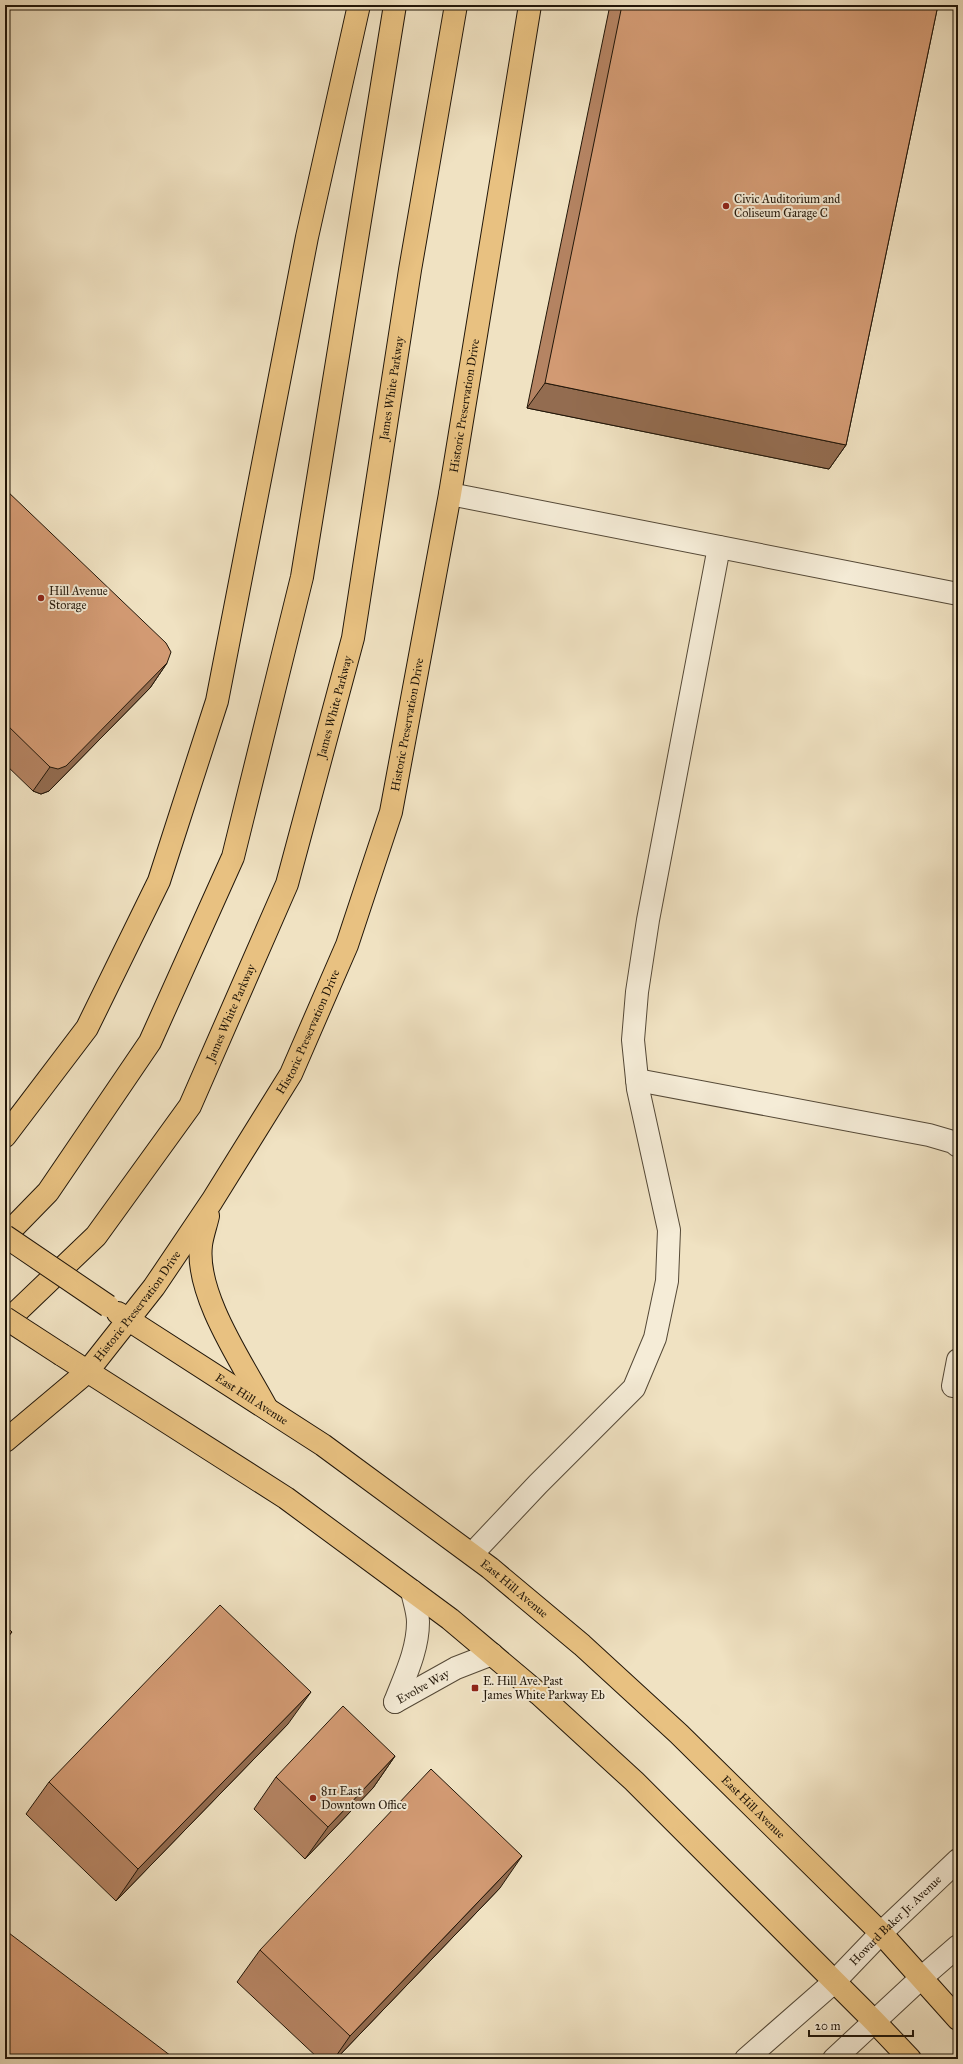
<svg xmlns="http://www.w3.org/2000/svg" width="963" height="2064" font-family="'IM FELL Great Primer',serif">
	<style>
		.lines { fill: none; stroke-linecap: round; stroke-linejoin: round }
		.minor-casing { stroke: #554937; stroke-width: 24 }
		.major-casing { stroke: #211609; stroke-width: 24 }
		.highway-casing { stroke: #211609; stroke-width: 24 }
		.minor { stroke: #f5ecd7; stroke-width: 22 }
		.major { stroke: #e8c181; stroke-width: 22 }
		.highway { stroke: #e8c181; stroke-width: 22 }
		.major-bridge-casing { stroke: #211609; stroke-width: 24; stroke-linecap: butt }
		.major-bridge { stroke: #e8c181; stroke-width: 22 }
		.wall { fill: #b58463; stroke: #211609 }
		.shaded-wall { fill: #936c50; stroke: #211609 }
		.building { fill: #d29a73; stroke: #211609 }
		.poi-dot { fill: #8f2418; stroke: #f5ecd7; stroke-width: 1.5 }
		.labels { text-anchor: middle; stroke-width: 4; stroke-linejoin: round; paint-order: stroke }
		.poi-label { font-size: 12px; fill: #211609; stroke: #f5ecd7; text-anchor: start }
		.street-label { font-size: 12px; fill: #211609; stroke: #f5ecd7 }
	</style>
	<rect width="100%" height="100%" fill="#f0e2c2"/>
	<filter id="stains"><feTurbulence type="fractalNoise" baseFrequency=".005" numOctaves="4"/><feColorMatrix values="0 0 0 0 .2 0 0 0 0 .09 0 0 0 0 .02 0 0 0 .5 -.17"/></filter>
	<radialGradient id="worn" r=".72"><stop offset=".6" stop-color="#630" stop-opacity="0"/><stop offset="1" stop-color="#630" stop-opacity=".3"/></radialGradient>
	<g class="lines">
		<defs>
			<g id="minor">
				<path d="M450 494 958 594"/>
				<path d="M637 1080 929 1135 953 1142 958 1146"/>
				<path d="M953 1386 958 1360"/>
				<path d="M472 1554 538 1484 634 1388 655 1338 667 1281 669 1230 638 1089 633 1040 637 992 648 920 719 547"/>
				<path d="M395 1702C405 1676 418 1650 418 1622 418 1612 414 1601 412 1591"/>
				<path id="s1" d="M395 1702 456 1668 492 1654"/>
				<path id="s2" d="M746 2059 834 1982 881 1933 958 1860"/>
				<path d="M834 2059 920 1979 958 1946"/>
			</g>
			<g id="major">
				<path d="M208 1216C206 1225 202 1236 201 1245 195 1295 243 1364 266 1407"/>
				<path id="s3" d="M118 1313 323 1445 490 1568 582 1645 679 1734 881 1933 958 2019"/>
				<path d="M62 1355 286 1498 450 1619 539 1694 634 1781 874 2021 910 2059"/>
				<path id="s4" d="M87 1372 154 1287 212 1201 291 1074 347 945 391 812 450 494 530 5"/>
			</g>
			<g id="highway">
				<path d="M5 1136 87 1028 159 881 217 701 307 237 359 5"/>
				<path d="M5 1236 48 1192 150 1042 233 857 302 577 395 5"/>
				<path id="s5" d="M5 1323 96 1236 190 1106 287 884 353 638 410 270 456 5"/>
				<path d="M5 1441 87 1372"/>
			</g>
		</defs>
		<use href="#minor" class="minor-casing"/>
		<use href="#major" class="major-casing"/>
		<use href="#highway" class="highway-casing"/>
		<use href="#minor" class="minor"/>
		<use href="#major" class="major"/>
		<use href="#highway" class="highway"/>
		<defs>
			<g id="major-bridge">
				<path d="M5 1236 108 1306"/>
				<path d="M5 1318 62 1355"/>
			</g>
		</defs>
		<use href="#major-bridge" class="major-bridge-casing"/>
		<use href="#major-bridge" class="major-bridge"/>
	</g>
	<g class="wall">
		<path d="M610 5H938L846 445 829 469 527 408Z"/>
		<path d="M5 489 167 663 150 688 49 791 41 794 33 791 5 764Z"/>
		<path d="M288 1724 116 1901 26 1814 49 1782Z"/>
		<path d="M395 1756 373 1788 305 1859 254 1809 276 1777Z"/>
		<path d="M500 1888 336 2059H319L237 1982 260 1950Z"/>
	</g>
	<g class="shaded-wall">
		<path d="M545 383 846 445 829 469 527 408Z"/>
		<path d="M167 663 150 688 49 791 41 794 33 791 50 767Z"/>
		<path d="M12 1632 5 1641V1639Z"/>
		<path d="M311 1692 288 1724 116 1901 138 1869Z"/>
		<path d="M395 1756 373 1788 305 1859 328 1827Z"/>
		<path d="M522 1856 500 1888 336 2059H334L350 2036Z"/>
	</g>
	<g class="building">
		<path d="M622 5H938L846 445 545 383Z"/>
		<path d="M5 489 166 643 171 652 167 663 66 766 58 769 50 767 5 723Z"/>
		<path d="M220 1605 311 1692 138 1869 49 1782Z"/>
		<path d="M5 1625 12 1632 5 1639Z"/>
		<path d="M343 1706 395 1756 328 1827 276 1777Z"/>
		<path d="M431 1769 522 1856 350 2036 260 1950Z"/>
		<path d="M5 1930 175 2059H5Z"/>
	</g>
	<g class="poi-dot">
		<circle cx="726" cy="206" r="4"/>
		<circle cx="41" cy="598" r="4"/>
		<rect x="471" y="1684" width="8" height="8" rx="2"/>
		<circle cx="313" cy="1798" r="4"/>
	</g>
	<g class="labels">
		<g class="poi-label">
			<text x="734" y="203">Civic Auditorium and<tspan x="734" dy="14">Coliseum Garage C</tspan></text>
			<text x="49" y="595">Hill Avenue<tspan x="49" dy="14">Storage</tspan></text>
			<text x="483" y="1685">E. Hill Ave. Past<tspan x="483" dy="14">James White Parkway Eb</tspan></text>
			<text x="321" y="1795">811 East<tspan x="321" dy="14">Downtown Office</tspan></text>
		</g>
		<g class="street-label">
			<text dy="4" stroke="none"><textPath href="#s5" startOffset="1036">James White Parkway</textPath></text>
			<text dy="4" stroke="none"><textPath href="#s4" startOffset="1055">Historic Preservation Drive</textPath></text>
			<text dy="4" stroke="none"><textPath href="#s5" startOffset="712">James White Parkway</textPath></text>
			<text dy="4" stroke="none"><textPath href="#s4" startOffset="731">Historic Preservation Drive</textPath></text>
			<text dy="4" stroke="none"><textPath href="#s5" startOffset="388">James White Parkway</textPath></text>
			<text dy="4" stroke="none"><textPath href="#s4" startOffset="407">Historic Preservation Drive</textPath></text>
			<text dy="4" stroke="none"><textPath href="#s4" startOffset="83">Historic Preservation Drive</textPath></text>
			<text dy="4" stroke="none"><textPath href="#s3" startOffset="159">East Hill Avenue</textPath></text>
			<text dy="4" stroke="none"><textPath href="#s3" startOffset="483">East Hill Avenue</textPath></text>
			<text dy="4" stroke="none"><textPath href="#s1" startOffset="32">Evolve Way</textPath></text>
			<text dy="4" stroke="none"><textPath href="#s3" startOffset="807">East Hill Avenue</textPath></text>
			<text dy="4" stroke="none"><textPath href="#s2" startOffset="204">Howard Baker Jr. Avenue</textPath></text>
		</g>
	</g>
	<rect width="963" height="2064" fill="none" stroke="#f0e2c2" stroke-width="20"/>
	<rect x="6" y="6" width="951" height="2052" fill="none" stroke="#211609" stroke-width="2"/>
	<rect x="10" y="10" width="943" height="2044" fill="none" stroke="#211609"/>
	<path d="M809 2030v6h104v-6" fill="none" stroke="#211609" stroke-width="2"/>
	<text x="815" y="2030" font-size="12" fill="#211609" stroke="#f5ecd7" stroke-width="3" paint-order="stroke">20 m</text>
	<rect width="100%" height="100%" filter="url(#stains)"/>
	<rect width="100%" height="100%" fill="url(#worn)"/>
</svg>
